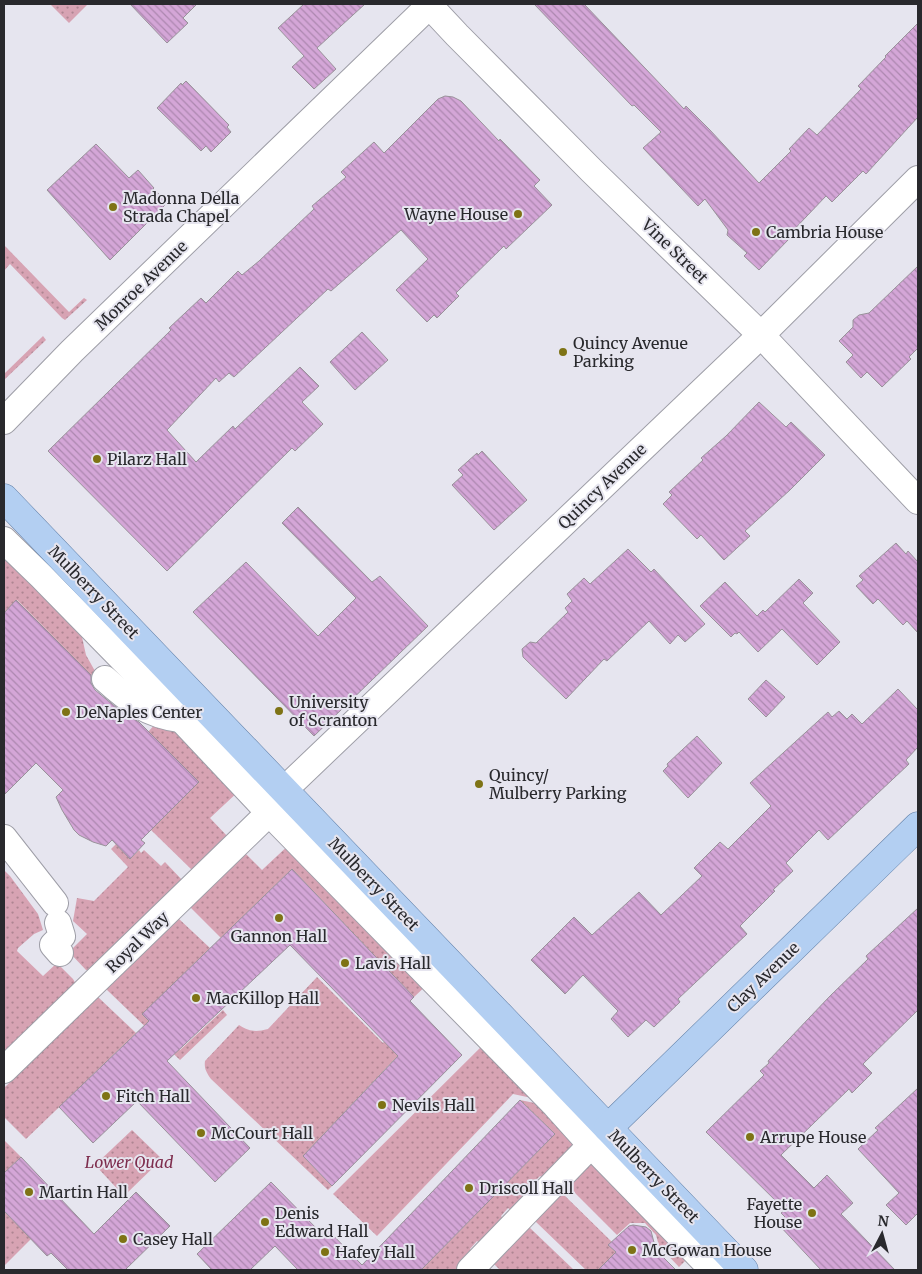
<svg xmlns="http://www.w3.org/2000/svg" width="922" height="1274" font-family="Merriweather,serif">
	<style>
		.green { fill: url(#green-dots) }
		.building { fill: url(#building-back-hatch); stroke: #99929a }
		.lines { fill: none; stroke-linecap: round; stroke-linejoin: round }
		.minor-casing { stroke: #9e9ea7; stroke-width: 28 }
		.major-casing { stroke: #6280a8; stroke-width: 29 }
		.minor { stroke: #fff; stroke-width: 26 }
		.major { stroke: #b3cff2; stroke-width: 28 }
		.poi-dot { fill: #7e7315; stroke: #e6e5ef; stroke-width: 2 }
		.labels { text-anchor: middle; stroke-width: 4; stroke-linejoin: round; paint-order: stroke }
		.poi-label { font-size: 16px; fill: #29292d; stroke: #e6e5ef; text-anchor: start }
		.street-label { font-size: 16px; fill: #29292d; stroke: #e6e5ef }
		.park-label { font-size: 16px; font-style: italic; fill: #7e2e4e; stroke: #e6e5ef }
	</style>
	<defs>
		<pattern id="green-dots" width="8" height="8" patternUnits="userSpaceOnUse" patternTransform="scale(1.25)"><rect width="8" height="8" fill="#d7a3b3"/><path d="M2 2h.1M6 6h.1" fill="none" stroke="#ae8592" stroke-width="1.8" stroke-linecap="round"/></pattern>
		<pattern id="building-back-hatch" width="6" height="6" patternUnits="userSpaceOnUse" patternTransform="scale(1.25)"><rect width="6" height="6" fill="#d4a6d7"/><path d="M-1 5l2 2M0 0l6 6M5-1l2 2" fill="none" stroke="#ac87af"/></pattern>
	</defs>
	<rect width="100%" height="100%" fill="#e6e5ef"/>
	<g class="green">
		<path d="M50 4H88L69 23Z"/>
		<path d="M4 245 69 312 84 298 87 300 65 320 62 318 10 264 4 271Z"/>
		<path d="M43 336 46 340 4 380V374Z"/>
		<path d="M4 546 80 628 86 655 105 689 17 600 4 613Z"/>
		<path d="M157 722 169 723 240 790 210 818 228 837 193 871 151 830 148 732Z"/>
		<path d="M292 842 430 982 414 997 292 869 221 938 190 907 245 853 262 870Z"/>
		<path d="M116 844 130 859 139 850 141 853 144 850 161 866 165 862 183 881 90 971 86 970 69 952 87 934 73 921 77 898 94 901 128 867 111 849Z"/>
		<path d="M4 870 10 876 38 914 43 930 34 934 18 948 17 951 43 976 57 963 73 979 77 986 4 1057Z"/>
		<path d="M178 918 210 948 143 1014 180 1050 223 1010 227 1015 180 1060 106 989Z"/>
		<path d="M317 977 383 1043 414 1012 427 1025 303 1156 332 1186 328 1190 211 1079C206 1072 204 1068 205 1061L239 1025C250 1032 256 1032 268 1029Z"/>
		<path d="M98 997 136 1033 26 1139 4 1117V1088Z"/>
		<path d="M487 1041 546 1101 513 1094 377 1236 333 1194Z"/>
		<path d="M520 1100 549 1106 584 1144 548 1182 540 1176 532 1184 539 1191 516 1214 508 1208 501 1216 507 1223 484 1247 477 1241 470 1249 475 1255 460 1270H421L555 1134Z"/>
		<path d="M132 1130 162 1159 124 1196 95 1165Z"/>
		<path d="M4 1140 21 1157 4 1173Z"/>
		<path d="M596 1157 691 1255 679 1267 659 1246 656 1235 645 1223H630L617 1235 568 1186Z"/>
		<path d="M562 1193 612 1242 609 1246 616 1252 598 1270H586L535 1221Z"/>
		<path d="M4 1211 31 1239 4 1266Z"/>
		<path d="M529 1227 574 1270H500L493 1263Z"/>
	</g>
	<g class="building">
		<path d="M130 4H197L183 18 188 23 167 43Z"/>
		<path d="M304 4H365L317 48 336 69 314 89 292 67 304 56 278 28Z"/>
		<path d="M534 4H584L684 109 686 106 710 130 759 183 791 151 789 149 809 128 817 135 861 89 858 86 886 57 885 56 918 23V117L866 174 863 171 832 202 826 196 787 237 789 239 759 270 744 256 747 253 727 235 728 230 705 199 698 206 643 148 661 132 634 105 632 106Z"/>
		<path d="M186 81 229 125 227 127 231 132 211 152 206 146 201 151 157 108 181 83 182 85Z"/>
		<path d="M445 96 453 97 461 101 499 141 500 139 540 180 534 186 552 205 506 249 504 246 456 293 459 296 437 318 434 315 427 322 396 290 428 259 401 230 331 291 328 289 234 377 229 373 219 382 216 378 167 430 196 462 233 426 235 429 300 367 319 386 302 402 323 424 295 451 292 448 167 571 48 451 171 330 169 328 201 298 206 303 238 271 242 275 259 261 314 209 312 206 346 177 341 172 374 142 384 153 438 99Z"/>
		<path d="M96 144 129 178 138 170 154 188 153 189 168 202 110 260 47 190Z"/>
		<path d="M918 266V348L909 357 911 359 882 387 867 372 861 378 846 362 853 355 839 341 853 327V320L859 315 869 313Z"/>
		<path d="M362 332 388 360 355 390 330 362Z"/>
		<path d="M759 402 786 427 791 422 825 455 790 490 745 531 750 536 724 560 701 535 697 539 663 504 672 495 669 492 703 460 701 458 726 436Z"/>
		<path d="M482 451 527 500 494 530 452 485 463 475 458 470 477 453 478 455Z"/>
		<path d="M298 507 372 582 380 576 428 626 314 736 193 612 246 562 318 636 356 598 282 523Z"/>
		<path d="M896 543 906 554 908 551 918 562V633L907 621 903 625 878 599 873 604 856 586 863 580 859 576Z"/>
		<path d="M628 549 651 572 654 569 705 624 685 642 678 635 670 644 649 621 607 661 604 659 566 699 523 657 522 649 530 642 536 643 568 612 565 608 572 601 567 594 584 578 590 584Z"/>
		<path d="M799 579 813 593 803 603 840 642 817 665 782 629 758 652 739 632 737 634 735 633 731 637 700 606 725 582 757 616 763 610 765 612Z"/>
		<path d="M16 600 91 675V683L95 690 122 712 139 722 199 782 141 840 145 843 130 859 112 840 106 846 93 842 79 835 74 830 62 810 56 797 63 790 36 763 4 795V613Z"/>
		<path d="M766 680 785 697 766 717 748 699Z"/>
		<path d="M898 689 918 710V747L906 760 909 764 828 840 819 830 786 863 793 871 773 890 775 891 740 926 747 934 678 999 680 1002 654 1027 646 1020 628 1037 611 1019 618 1011 583 975 565 994 531 960 574 917 592 935 639 892 661 915 702 876 694 868 720 842 728 849 771 806 750 783 828 712 832 717 839 711 847 719 852 714 862 724Z"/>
		<path d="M697 736 722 763 688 798 663 771 668 766 667 764Z"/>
		<path d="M292 869 414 997 410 1001 462 1055 332 1186 303 1156 398 1056 290 945 167 1061 250 1148 215 1182 137 1101 93 1143 59 1107 149 1021 142 1014Z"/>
		<path d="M918 908V1010L863 1064 872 1073 852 1093 849 1089 781 1155 814 1188 827 1175 853 1203 841 1214 895 1270H821L778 1224 785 1217 781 1213 785 1210 706 1132 764 1075 760 1071 769 1063 768 1061 830 996 868 959 866 956Z"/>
		<path d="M918 1088V1213L906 1225 886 1205 899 1193 858 1149 878 1130 875 1128Z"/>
		<path d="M520 1100 555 1134 421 1270H298L275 1246 250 1270H212L197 1254 271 1182 320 1232 325 1227 362 1265Z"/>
		<path d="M21 1157 94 1234 136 1192 170 1226 125 1270H68L51 1253 47 1256 4 1211V1173Z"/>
		<path d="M633 1225 646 1227 651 1231 656 1250 676 1270H598L616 1252 608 1245 629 1226Z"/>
	</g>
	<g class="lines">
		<defs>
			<g id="minor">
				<path d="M428 4 457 35 592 171 761 335 918 501"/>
				<path d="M4 421 72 351 431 4"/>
				<path d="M4 540 41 576 181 719 281 825 555 1105 591 1145 713 1270"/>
				<path d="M105 679C128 700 148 715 180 719"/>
				<path d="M284 790 761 335 918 179"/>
				<path d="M4 838 55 903"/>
				<path d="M58 923 62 936 53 945 60 953"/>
				<path d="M4 1070 269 813"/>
				<path d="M470 1270 591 1145"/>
			</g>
			<g id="major">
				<path d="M4 498 744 1270"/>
				<path d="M608 1128 918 826"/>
			</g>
		</defs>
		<use href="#minor" class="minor-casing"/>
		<use href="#major" class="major-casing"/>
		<use href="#minor" class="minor"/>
		<use href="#major" class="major"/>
	</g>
	<g class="poi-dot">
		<circle cx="113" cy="207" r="5"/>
		<circle cx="518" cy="214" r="5"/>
		<circle cx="756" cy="232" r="5"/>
		<circle cx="563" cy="352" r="5"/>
		<circle cx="97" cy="459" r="5"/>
		<circle cx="279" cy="711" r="5"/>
		<circle cx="66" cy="712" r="5"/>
		<circle cx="479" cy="784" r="5"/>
		<circle cx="279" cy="918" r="5"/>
		<circle cx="345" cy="963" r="5"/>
		<circle cx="196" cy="998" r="5"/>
		<circle cx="106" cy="1096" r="5"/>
		<circle cx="382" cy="1105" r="5"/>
		<circle cx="201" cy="1133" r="5"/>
		<circle cx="750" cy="1137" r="5"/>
		<circle cx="469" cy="1188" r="5"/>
		<circle cx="29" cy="1192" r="5"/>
		<circle cx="812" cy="1213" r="5"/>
		<circle cx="265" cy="1222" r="5"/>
		<circle cx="123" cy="1239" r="5"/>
		<circle cx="632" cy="1250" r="5"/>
		<circle cx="325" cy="1252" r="5"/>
	</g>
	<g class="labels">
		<g class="poi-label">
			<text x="123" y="204">Madonna Della<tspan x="123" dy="18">Strada Chapel</tspan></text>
			<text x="508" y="220" text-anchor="end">Wayne House</text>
			<text x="766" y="238">Cambria House</text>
			<text x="573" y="349">Quincy Avenue<tspan x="573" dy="18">Parking</tspan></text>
			<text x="107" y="465">Pilarz Hall</text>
			<text x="289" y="708">University<tspan x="289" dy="18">of Scranton</tspan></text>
			<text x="76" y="718">DeNaples Center</text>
			<text x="489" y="781">Quincy/<tspan x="489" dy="18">Mulberry Parking</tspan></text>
			<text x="279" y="942" text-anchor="middle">Gannon Hall</text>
			<text x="355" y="969">Lavis Hall</text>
			<text x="206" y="1004">MacKillop Hall</text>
			<text x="116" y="1102">Fitch Hall</text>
			<text x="392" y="1111">Nevils Hall</text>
			<text x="211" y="1139">McCourt Hall</text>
			<text x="760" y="1143">Arrupe House</text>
			<text x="479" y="1194">Driscoll Hall</text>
			<text x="39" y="1198">Martin Hall</text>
			<text x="802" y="1210" text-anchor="end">Fayette<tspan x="802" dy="18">House</tspan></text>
			<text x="275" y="1219">Denis<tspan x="275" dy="18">Edward Hall</tspan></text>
			<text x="133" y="1245">Casey Hall</text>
			<text x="642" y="1256">McGowan House</text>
			<text x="335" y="1258">Hafey Hall</text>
		</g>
		<g class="street-label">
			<text transform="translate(675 251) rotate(44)" y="6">Vine Street</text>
			<text transform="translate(141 285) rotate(-44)" y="6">Monroe Avenue</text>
			<text transform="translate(602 486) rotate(-44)" y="6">Quincy Avenue</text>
			<text transform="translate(94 592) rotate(46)" y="6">Mulberry Street</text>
			<text transform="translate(374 884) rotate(46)" y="6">Mulberry Street</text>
			<text transform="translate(137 942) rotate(-44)" y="6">Royal Way</text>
			<text transform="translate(763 977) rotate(-44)" y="6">Clay Avenue</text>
			<text transform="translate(654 1176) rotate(46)" y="6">Mulberry Street</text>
		</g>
		<g class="park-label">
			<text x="129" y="1168">Lower Quad</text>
		</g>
	</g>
	<rect width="922" height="1274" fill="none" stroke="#29292d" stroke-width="10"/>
	<g transform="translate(882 1234) rotate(6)" stroke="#e6e5ef" stroke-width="4" paint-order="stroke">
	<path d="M0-4L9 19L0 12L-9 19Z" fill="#29292d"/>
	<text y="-8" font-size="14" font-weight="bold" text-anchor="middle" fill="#29292d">N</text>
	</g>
</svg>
